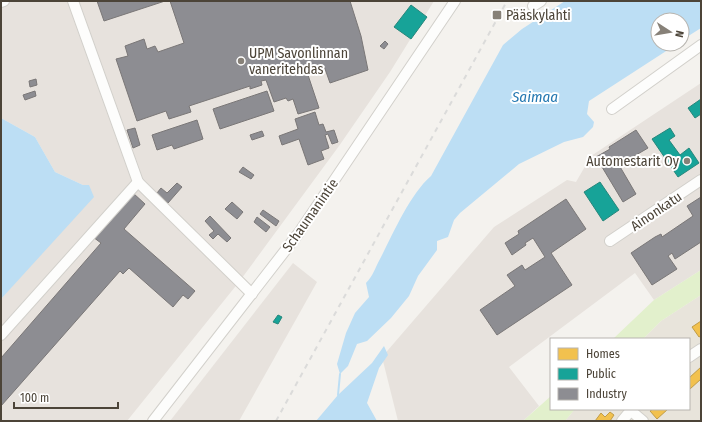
<svg xmlns="http://www.w3.org/2000/svg" width="702" height="422" font-family="'Fira Sans Condensed',sans-serif">
	<style>
		.residential { fill: #e8e4db }
		.industrial { fill: #e7e2dd }
		.green { fill: #e2f0cc }
		.water { fill: #bcdef4 }
		.homes { fill: #f2c14e; stroke: #c09c47 }
		.public { fill: #17a398; stroke: #27867b }
		.industry { fill: #8d8d92; stroke: #7a7777 }
		.lines { fill: none; stroke-linecap: round; stroke-linejoin: round }
		.stream { stroke: #bcdef4; stroke-width: 2 }
		.minor-casing { stroke: #d2d0cb; stroke-width: 12 }
		.minor { stroke: #fdfdfc; stroke-width: 10 }
		.rail { stroke: #dbdbda; stroke-width: 2; stroke-dasharray: 5 5; stroke-linecap: butt }
		.poi-dot { fill: #878178; stroke: #fff; stroke-width: 1.5 }
		.labels { text-anchor: middle; stroke-width: 4; stroke-linejoin: round; paint-order: stroke }
		.poi-label { font-size: 14px; fill: #4c4438; stroke: #fff; text-anchor: start }
		.street-label { font-size: 14px; fill: #4c4438; stroke: #fff }
		.water-label { font-size: 15px; font-style: italic; fill: #2478b1; stroke: #fff }
	</style>
	<rect width="100%" height="100%" fill="#f4f2ee"/>
	<path class="residential" d="M701 295V421H565L575 409H689V339H643L661 321Z"/>
	<g class="industrial">
		<path d="M1 1H434L390 72 339 146 239 282 127 421H1V299L31 264 83 185 55 172 35 137 1 118Z"/>
		<path d="M701 83V270L654 300 635 273 509 367 539 406 523 421H398L382 357 494 227 567 180 576 182 591 156Z"/>
		<path d="M293 263 317 282 239 421H170Z"/>
	</g>
	<g class="green">
		<path d="M701 270V295L661 321 643 339H613L654 300Z"/>
		<path d="M551 396V409H575L565 421H523Z"/>
	</g>
	<g class="water">
		<path d="M565 1H701V28L682 40V20H658V44H677L589 101 587 114 594 122 593 127 583 137 564 142 519 164 460 213 454 220 448 237 437 241V250L418 276 409 296 391 318 367 341 357 344 348 366 340 374 337 364 346 333 355 313 369 297 366 283C373 276 375 268 380 259 393 234 410 194 431 176L503 45 522 29Z"/>
		<path d="M1 118 35 137 55 172 83 185H89L94 197 1 299Z"/>
		<path d="M384 346 388 355 379 368 367 403 377 421H316L338 395 372 363Z"/>
	</g>
	<g class="homes">
		<path d="M701 321V336L699 337 692 327Z"/>
		<path d="M701 367V379L690 389 689 378Z"/>
		<path d="M653 409H668L657 419 650 411Z"/>
		<path d="M610 412 614 415 610 421H595L601 413 605 417Z"/>
	</g>
	<g class="public">
		<path d="M411 5 427 17 411 39 394 27Z"/>
		<path d="M701 99V114L695 118 688 108Z"/>
		<path d="M670 128 675 136 669 140 680 155 689 148 699 163 678 177 652 139Z"/>
		<path d="M600 182 619 210 603 221 584 192Z"/>
		<path d="M278 315 282 317 278 324 273 322Z"/>
	</g>
	<g class="industry">
		<path d="M97 1H165L104 21Z"/>
		<path d="M170 1H350L361 36 368 70 330 83 324 66 315 69 314 64 305 66 319 108 298 114 293 99 288 101 286 98 274 102 266 80 261 81 262 85 250 89V86L189 106 191 112 169 119 166 111 137 121 116 59 128 56 125 46 144 39 147 49 155 46 158 52 184 43Z"/>
		<path d="M385 41 388 44 384 49 380 46Z"/>
		<path d="M36 79 37 85 30 87 29 81Z"/>
		<path d="M35 91 36 96 25 100 23 95Z"/>
		<path d="M267 91 274 111 220 129 213 109Z"/>
		<path d="M315 112 319 125 323 124 326 132 334 130 338 142 332 144 328 134 325 135 329 148 321 151 324 159 308 165 299 139 282 145 279 136 298 129 295 119Z"/>
		<path d="M197 120 203 139 174 149 172 145 157 150 152 135Z"/>
		<path d="M135 128 140 145 133 148 127 130Z"/>
		<path d="M636 130 648 148 619 165 636 194 623 202 596 157 610 149 609 147Z"/>
		<path d="M262 131 264 136 252 140 250 135Z"/>
		<path d="M243 167 254 175 251 179 239 172Z"/>
		<path d="M177 183 182 187 168 203 157 193 161 188 167 193Z"/>
		<path d="M133 193 145 204 124 229 195 291 188 299 183 295 173 307 129 268 123 274 120 271 1 406V358L101 243 93 237Z"/>
		<path d="M701 197V242L675 259 672 253 668 256 677 269 652 285 631 253 655 237 661 234 662 237 693 216 687 206Z"/>
		<path d="M566 199 586 229 551 253 572 285 497 335 480 310 515 286 507 275 522 265 525 270 545 257 533 238 525 243 526 245 512 255 505 243 519 234 518 231Z"/>
		<path d="M232 202 243 212 237 219 225 209Z"/>
		<path d="M263 210 279 221 276 226 260 214Z"/>
		<path d="M210 216 231 238 227 242 218 234 213 239 209 235 214 231 205 221Z"/>
		<path d="M257 217 270 227 266 232 254 222Z"/>
	</g>
	<g class="lines">
		<path class="stream" d="M338 395 340 374"/>
		<defs>
			<g id="minor">
				<path d="M73 1 138 182"/>
				<path d="M1 2 4 1"/>
				<path d="M533 6 541 1"/>
				<path d="M612 109 701 45"/>
				<path d="M610 241 701 180"/>
				<path d="M1 335 138 182 252 294"/>
				<path d="M689 357 701 349"/>
				<path d="M630 410 643 421"/>
				<path d="M153 421 298 234 455 1"/>
				<path d="M622 421 632 409"/>
			</g>
		</defs>
		<use href="#minor" class="minor-casing"/>
		<use href="#minor" class="minor"/>
		<path class="rail" d="M276 421 507 1"/>
	</g>
	<g class="poi-dot">
		<rect x="492" y="10" width="10" height="10" rx="2"/>
		<circle cx="241" cy="61" r="4"/>
		<circle cx="687" cy="161" r="4"/>
	</g>
	<g class="labels">
		<g class="poi-label">
			<text x="506" y="20">Pääskylahti</text>
			<text x="249" y="58">UPM Savonlinnan<tspan x="249" dy="16">vaneritehdas</tspan></text>
			<text x="679" y="166" text-anchor="end">Automestarit Oy</text>
		</g>
		<g class="street-label">
			<text transform="translate(656 211) rotate(-34)" y="5">Ainonkatu</text>
			<text transform="translate(310 215) rotate(-55)" y="5">Schaumanintie</text>
		</g>
		<g class="water-label">
			<text x="535" y="102">Saimaa</text>
		</g>
	</g>
	<rect width="702" height="422" fill="none" stroke="#4c4438" stroke-width="4"/>
	<rect x="550" y="338" width="140" height="72" fill="#ffffff" stroke="#b7b4af"/>
	<rect x="558" y="348" width="20" height="12" fill="#f2c14e" stroke="#b7b4af"/>
	<text x="586" y="358" font-size="12" fill="#4c4438">Homes</text>
	<rect x="558" y="368" width="20" height="12" fill="#17a398" stroke="#b7b4af"/>
	<text x="586" y="378" font-size="12" fill="#4c4438">Public</text>
	<rect x="558" y="388" width="20" height="12" fill="#8d8d92" stroke="#b7b4af"/>
	<text x="586" y="398" font-size="12" fill="#4c4438">Industry</text>
	<g transform="translate(670 32) rotate(102)"><circle r="19" fill="#ffffff" stroke="#b7b4af"/>
	<path d="M0-3L7 15L0 10L-7 15Z" fill="#878178"/>
	<text y="-6" font-size="11" font-weight="bold" text-anchor="middle" fill="#4c4438">N</text>
	</g>
	<path d="M14 402v6h104v-6" fill="none" stroke="#4c4438" stroke-width="2"/>
	<text x="20" y="402" font-size="12" fill="#4c4438" stroke="#ffffff" stroke-width="3" paint-order="stroke">100 m</text>
</svg>
